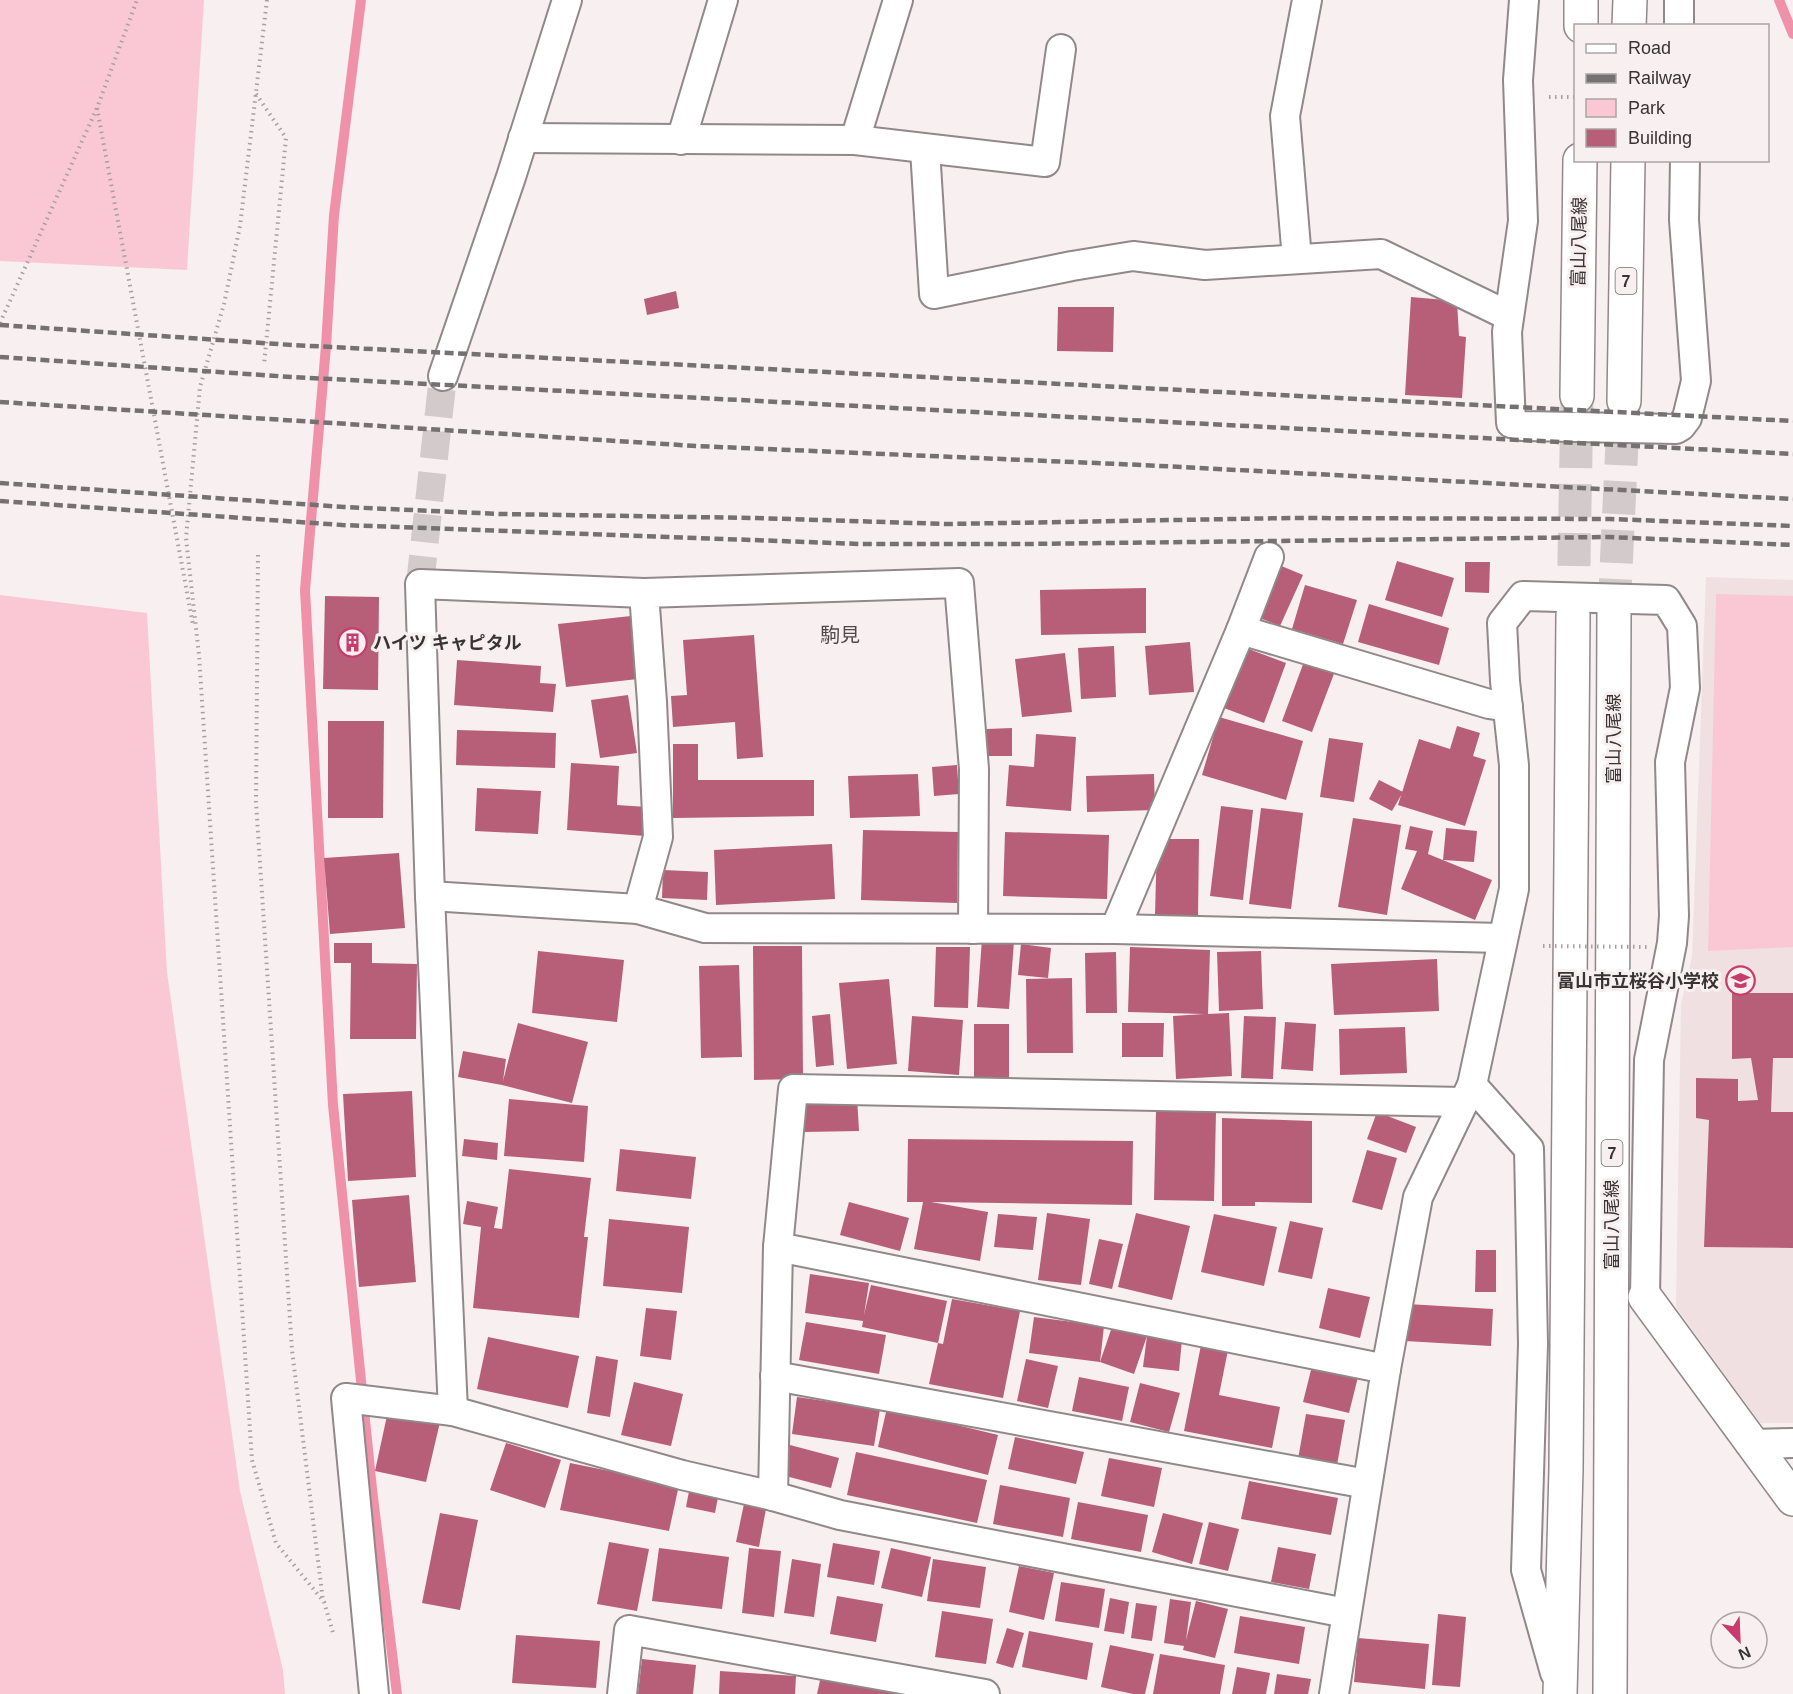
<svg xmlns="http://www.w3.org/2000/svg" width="1793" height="1694" font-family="Arial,'Noto Sans JP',sans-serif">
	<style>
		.built { fill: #f0e0e2 }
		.green { fill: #fac8d4 }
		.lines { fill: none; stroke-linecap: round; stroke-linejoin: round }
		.stream { stroke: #f091aa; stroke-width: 10 }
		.building { fill: #b75e78 }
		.street-tunnel { stroke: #d2cacb; stroke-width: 28; stroke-dasharray: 28 14; stroke-linecap: butt }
		.primary-tunnel { stroke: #d2cacb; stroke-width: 33; stroke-dasharray: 33 16; stroke-linecap: butt }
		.street-casing { stroke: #90888a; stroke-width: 32 }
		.primary-casing { stroke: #90888a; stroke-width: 36 }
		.path { stroke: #a7a0a1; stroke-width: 4; stroke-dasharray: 1.5 4.5; stroke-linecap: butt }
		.street { stroke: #fff; stroke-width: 28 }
		.primary { stroke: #fff; stroke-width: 33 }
		.rail { stroke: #757071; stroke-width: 4.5; stroke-dasharray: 9 4.5; stroke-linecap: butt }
		.path-bridge { stroke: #a7a0a1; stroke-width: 4; stroke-dasharray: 1.5 4.5; stroke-linecap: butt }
		.labels { text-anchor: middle; stroke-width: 6; stroke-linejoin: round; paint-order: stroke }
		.shield { fill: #f8eff1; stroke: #726c6d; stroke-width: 1.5 }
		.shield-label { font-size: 16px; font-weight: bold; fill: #383435 }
		.street-label { font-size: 18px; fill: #383435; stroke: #f8eff1 }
		.poi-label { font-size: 18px; font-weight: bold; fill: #383435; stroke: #f8eff1; text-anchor: start }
		.neighbourhood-label { font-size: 20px; fill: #50494a; stroke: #f8eff1 }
	</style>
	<rect width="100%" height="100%" fill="#f8eff1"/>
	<path class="built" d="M1706 577 1793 580V1423H1760L1676 1307 1681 1004 1692 957Z"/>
	<g class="green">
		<path d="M0 0H204L187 270 0 261Z"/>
		<path d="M1716 594 1793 596V947L1708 951Z"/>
		<path d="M0 595 147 613 167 972 240 1491 283 1670 285 1694H0Z"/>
	</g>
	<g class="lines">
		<g class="stream">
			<path d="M361 0 334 215 326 346 305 590 333 1105 372 1489 397 1694"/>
			<path d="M1779 0 1793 34"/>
		</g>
	</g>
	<g class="building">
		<path d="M676 291 679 308 647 315 644 299Z"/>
		<path d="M1411 297 1457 301 1459 336 1466 337 1462 398 1405 395Z"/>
		<path d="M1058 307H1114L1113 352 1057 351Z"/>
		<path d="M1397 561 1454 578 1442 617 1385 600Z"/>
		<path d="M1465 562H1490L1489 593 1465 592Z"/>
		<path d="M1279 565 1303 575 1280 626 1257 617Z"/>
		<path d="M1305 585 1357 600 1343 644 1292 629Z"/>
		<path d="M1146 588V633L1041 635 1040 590Z"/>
		<path d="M325 596 379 597 378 690 323 689Z"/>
		<path d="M1369 604 1449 628 1439 665 1358 642Z"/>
		<path d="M631 616 638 679 566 687 558 624Z"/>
		<path d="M754 635 763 757 737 759 735 722 673 727 671 696 687 695 683 640Z"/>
		<path d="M1190 642 1194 692 1149 695 1145 646Z"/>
		<path d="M1114 646 1116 697 1081 699 1078 648Z"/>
		<path d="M1246 648 1286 663 1264 723 1224 708Z"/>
		<path d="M1065 653 1072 712 1022 717 1015 659Z"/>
		<path d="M1305 659 1335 671 1312 732 1282 721Z"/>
		<path d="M457 660 541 666 540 683 556 684 553 712 454 705Z"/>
		<path d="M628 695 637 753 600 758 591 700Z"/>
		<path d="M1219 717 1303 741 1286 800 1202 775Z"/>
		<path d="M328 721H384L383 818H328Z"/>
		<path d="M1457 726 1480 733 1473 756 1486 760 1465 826 1398 805 1419 739 1450 749Z"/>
		<path d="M1012 728V756H987V729Z"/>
		<path d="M457 730 556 733 555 768 456 765Z"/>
		<path d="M1036 734 1076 737 1071 811 1006 806 1009 765 1034 767Z"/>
		<path d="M1329 738 1363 743 1354 802 1320 797Z"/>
		<path d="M673 744H698V780H814V816L673 818Z"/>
		<path d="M571 763 619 766 617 805 647 807 645 836 567 830Z"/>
		<path d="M957 765 959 794 934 796 932 767Z"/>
		<path d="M918 774 920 816 850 818 848 776Z"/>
		<path d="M1154 774 1155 810 1087 812 1086 776Z"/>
		<path d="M1379 780 1403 792 1392 811 1369 799Z"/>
		<path d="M477 788 541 791 538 834 475 831Z"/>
		<path d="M1221 806 1253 810 1243 900 1210 896Z"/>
		<path d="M1261 808 1303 813 1291 909 1249 904Z"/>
		<path d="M1353 818 1401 825 1387 915 1338 907Z"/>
		<path d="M1410 826 1433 831 1428 854 1492 880 1475 920 1401 889 1417 851 1405 849Z"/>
		<path d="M1446 828 1477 831 1474 862 1443 860Z"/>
		<path d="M863 830 958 832 957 903 861 900Z"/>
		<path d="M1005 832 1109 835 1107 899 1003 896Z"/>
		<path d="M1157 839H1199L1198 916 1155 915Z"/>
		<path d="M832 844 835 899 716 905 714 850Z"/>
		<path d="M399 853 405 928 330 934 324 858Z"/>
		<path d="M663 870 708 872 707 900 662 898Z"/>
		<path d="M982 939 1014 941 1009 1009 977 1007Z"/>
		<path d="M334 943H372V963L417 964 416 1039H350L351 963H334Z"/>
		<path d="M1021 944 1051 948 1048 978 1018 975Z"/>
		<path d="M753 946H802L803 1079 754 1080Z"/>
		<path d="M936 947H970L968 1008 934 1007Z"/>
		<path d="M1130 947 1210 950 1208 1014 1229 1013 1232 1076 1176 1079 1173 1016 1204 1014 1128 1012Z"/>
		<path d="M538 951 624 960 617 1022 532 1013Z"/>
		<path d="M1261 951 1263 1009 1219 1011 1217 952Z"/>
		<path d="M1116 952 1117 1013H1086L1085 953Z"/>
		<path d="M1437 959 1439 1011 1334 1015 1331 964Z"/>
		<path d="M739 965 742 1057 701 1058 699 966Z"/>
		<path d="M1072 978 1073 1053H1027L1026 979Z"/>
		<path d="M889 979 897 1064 847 1069 839 983Z"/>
		<path d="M1732 993H1793V1058H1773L1771 1112H1793V1248L1704 1247 1709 1120 1696 1118V1078L1738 1079V1101L1758 1100 1751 1058 1732 1059Z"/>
		<path d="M830 1014 834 1065 816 1067 812 1016Z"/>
		<path d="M912 1016 963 1020 959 1075 908 1071Z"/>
		<path d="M1244 1016 1276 1017 1273 1079 1241 1078Z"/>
		<path d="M1285 1022 1316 1024 1313 1071 1281 1069Z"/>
		<path d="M518 1023 588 1042 572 1103 502 1085 458 1077 463 1051 506 1059 503 1081Z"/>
		<path d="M1122 1023H1164L1163 1057H1122Z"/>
		<rect x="974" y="1024" width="35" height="54"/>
		<path d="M1405 1027 1407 1073 1340 1075 1339 1029Z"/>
		<path d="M412 1091 416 1177 348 1181 343 1094Z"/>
		<path d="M857 1097 859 1131 804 1132 803 1099Z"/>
		<path d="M509 1099 588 1106 584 1162 504 1156Z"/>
		<path d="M1156 1111 1216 1112 1214 1201 1154 1200Z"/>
		<path d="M1377 1112 1416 1127 1406 1153 1367 1139Z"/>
		<path d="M1222 1118 1312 1121V1203L1255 1202V1206H1222Z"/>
		<path d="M464 1139 498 1143 497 1160 462 1156Z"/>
		<path d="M908 1139 1133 1141 1132 1205 931 1202 988 1212 980 1261 914 1249 923 1202H907Z"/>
		<path d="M620 1149 696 1157 691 1199 616 1191Z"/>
		<path d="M1367 1150 1397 1158 1382 1210 1352 1202Z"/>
		<path d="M509 1169 591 1178 584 1237H588L579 1318 473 1308 481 1227 463 1224 467 1201 498 1207 494 1228 502 1229Z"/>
		<path d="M409 1195 416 1282 359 1287 352 1200Z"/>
		<path d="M849 1202 909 1218 900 1251 840 1235Z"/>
		<path d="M1047 1213 1090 1219 1081 1285 1038 1280Z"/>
		<path d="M1136 1213 1190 1226 1172 1300 1118 1287Z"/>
		<path d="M998 1214 1037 1217 1033 1250 994 1247Z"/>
		<path d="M1214 1214 1277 1227 1264 1286 1201 1272Z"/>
		<path d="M609 1219 689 1227 682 1293 603 1286Z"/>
		<path d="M1290 1221 1323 1228 1312 1279 1278 1272Z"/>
		<path d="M1099 1239 1123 1244 1112 1289 1089 1284Z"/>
		<path d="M1476 1250H1496V1292H1475Z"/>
		<path d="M810 1274 869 1283 864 1315 871 1285 947 1301 938 1343 862 1327 863 1321 805 1313Z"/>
		<path d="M1328 1288 1370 1297 1360 1338 1319 1328Z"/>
		<path d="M952 1299 1020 1311 1003 1398 929 1384 938 1343 943 1344Z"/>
		<path d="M1407 1304 1493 1309 1491 1346 1405 1341Z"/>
		<path d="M646 1308 677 1311 671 1360 640 1356Z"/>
		<path d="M1034 1317 1104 1326 1100 1362 1029 1353Z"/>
		<path d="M806 1322 886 1335 879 1374 799 1360Z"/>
		<path d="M1113 1324 1147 1336 1134 1374 1100 1362Z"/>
		<path d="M1147 1336 1182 1339 1179 1371 1143 1367Z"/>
		<path d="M488 1337 579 1356 568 1408 477 1389Z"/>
		<path d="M1201 1345 1228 1350 1219 1395 1280 1407 1272 1448 1184 1431Z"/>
		<path d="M596 1356 618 1360 610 1417 587 1413Z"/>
		<path d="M1026 1359 1058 1366 1048 1408 1017 1401Z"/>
		<path d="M1312 1366 1358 1377 1349 1413 1303 1402Z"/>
		<path d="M1079 1377 1129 1387 1122 1421 1072 1411Z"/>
		<path d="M634 1382 683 1394 671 1446 621 1435Z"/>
		<path d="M1140 1383 1180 1393 1169 1432 1130 1422Z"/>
		<path d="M797 1397 880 1409 874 1446 792 1434Z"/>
		<path d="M887 1408 998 1435 988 1475 878 1447Z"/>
		<path d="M388 1411 440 1422 426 1482 375 1471Z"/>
		<path d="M1306 1414 1345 1420 1337 1465 1298 1459Z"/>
		<path d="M1015 1437 1084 1452 1076 1484 1008 1469Z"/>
		<path d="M506 1443 561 1460 545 1508 490 1490Z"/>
		<path d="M790 1445 839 1458 831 1488 782 1475Z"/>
		<path d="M856 1452 987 1480 977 1523 847 1495Z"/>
		<path d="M1109 1458 1162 1468 1154 1507 1101 1496Z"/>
		<path d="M570 1463 679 1485 669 1531 560 1510Z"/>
		<path d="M1249 1481 1338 1498 1331 1535 1241 1519Z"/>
		<path d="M1000 1485 1070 1498 1063 1537 993 1524Z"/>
		<path d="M690 1486 719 1492 715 1513 686 1507Z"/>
		<path d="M745 1499 767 1503 759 1547 736 1542Z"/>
		<path d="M1078 1502 1148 1515 1141 1552 1071 1539Z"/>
		<path d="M440 1513 478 1520 460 1610 422 1603Z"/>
		<path d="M1163 1513 1203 1523 1192 1564 1152 1552Z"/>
		<path d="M1209 1522 1239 1529 1228 1571 1199 1564Z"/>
		<path d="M609 1542 649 1549 637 1611 597 1604Z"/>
		<path d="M833 1543 880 1551 874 1585 827 1577Z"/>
		<path d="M1278 1547 1316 1554 1309 1589 1271 1582Z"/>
		<path d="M659 1548 729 1557 722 1609 652 1601Z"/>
		<path d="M749 1548 781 1551 774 1617 742 1613Z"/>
		<path d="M891 1548 931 1557 922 1597 881 1588Z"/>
		<path d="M792 1559 821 1564 814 1617 784 1613Z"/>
		<path d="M933 1559 986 1567 980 1608 927 1601Z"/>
		<path d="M1019 1566 1054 1573 1044 1620 1009 1612Z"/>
		<path d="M1061 1582 1105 1589 1099 1628 1055 1621Z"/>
		<path d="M837 1596 883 1604 876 1642 830 1634Z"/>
		<path d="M1110 1598 1129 1602 1124 1634 1104 1631Z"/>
		<path d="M1170 1599 1191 1602 1186 1640 1196 1601 1228 1609 1215 1658 1183 1650 1184 1646 1164 1643Z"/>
		<path d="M1136 1603 1157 1606 1152 1641 1131 1638Z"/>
		<path d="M942 1611 993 1619 986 1664 935 1657Z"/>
		<path d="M1438 1614 1466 1617 1460 1687 1432 1685Z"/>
		<path d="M1240 1616 1305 1627 1299 1664 1234 1653Z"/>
		<path d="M1007 1628 1024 1633 1013 1668 996 1663Z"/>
		<path d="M1029 1631 1093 1643 1087 1680 1022 1667Z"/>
		<path d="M516 1635 600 1641 596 1688 512 1683Z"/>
		<path d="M1358 1638 1429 1644 1425 1689 1354 1682Z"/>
		<path d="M1110 1645 1154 1654 1145 1694H1133L1101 1687Z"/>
		<path d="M1160 1654 1225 1665 1220 1694H1153Z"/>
		<path d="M642 1659 696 1665 693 1694H638Z"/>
		<path d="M1237 1667 1270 1673 1266 1694H1232Z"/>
		<path d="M720 1671 796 1676 795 1694H719Z"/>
		<path d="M1277 1674 1311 1679 1308 1694H1274Z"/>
		<path d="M821 1676 911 1694H817Z"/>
	</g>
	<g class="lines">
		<path class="street-tunnel" d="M420 584 443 376"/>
		<g class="primary-tunnel">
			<path d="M1614 612 1624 401"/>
			<path d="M1573 615 1577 398"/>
		</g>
		<defs>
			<g id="street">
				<path d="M1524 0 1518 80 1523 221 1507 332 1511 423 1522 426 1676 429 1681 426 1687 418 1696 381 1684 220 1685 160"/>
				<path d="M1679 0V26"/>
				<path d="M523 138 855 140 1045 162 1061 49"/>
				<path d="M681 140 723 0"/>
				<path d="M855 140 898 0"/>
				<path d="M925 149 934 294 1072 266 1133 256 1205 265 1381 254 1509 316"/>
				<path d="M1297 259 1285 116 1307 0"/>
				<path d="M443 376 511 177 567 0"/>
				<path d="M644 593 420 584 430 896 453 1411 682 1475 773 1496 840 1515 1346 1613"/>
				<path d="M1241 630 1489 704 1508 707"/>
				<path d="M430 896 638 909 705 928 1115 929 1502 938"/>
				<path d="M638 909 658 837 652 702 644 593 959 583 974 769 973 929"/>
				<path d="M1115 929 1241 630 1269 557"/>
				<path d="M1472 1085 1529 1149 1533 1344 1526 1570 1555 1673"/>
				<path d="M778 1247 1386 1369"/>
				<path d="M775 1376 1367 1484"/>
				<path d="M1753 1444 1793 1443"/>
				<path d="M773 1496 778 1247 793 1089 1464 1102"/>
				<path d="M374 1694 346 1398 453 1411"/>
				<path d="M622 1694 629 1630 985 1694"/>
				<path d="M1334 1694 1386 1369 1418 1197 1472 1085 1514 889V765L1505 681 1502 623 1523 596 1666 600 1682 626 1685 688 1670 762 1674 916 1672 943 1649 1060 1645 1297"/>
			</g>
			<g id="primary">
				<path d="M1581 26V0"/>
				<path d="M1629 26 1630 0"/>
				<path d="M1577 396 1580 160"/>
				<path d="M1624 401 1628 160"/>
				<path d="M1645 1297 1793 1499"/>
				<path d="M1560 1694 1566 1469 1573 615"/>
				<path d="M1610 1694 1614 612"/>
			</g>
		</defs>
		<use href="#street" class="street-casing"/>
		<use href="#primary" class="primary-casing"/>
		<g class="path">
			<path d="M267 0 240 226 224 304 200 387 186 538 199 655 252 1460 276 1543 324 1602 334 1636"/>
			<path d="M256 94 286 138 264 365"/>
			<path d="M1549 97H1576"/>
			<path d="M97 108 193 625"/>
			<path d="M0 323 97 108 137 0"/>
			<path d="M258 555 256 802 292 1350 323 1601"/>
		</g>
		<use href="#street" class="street"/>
		<use href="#primary" class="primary"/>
		<g class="rail">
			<path d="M0 325 292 345 1793 421"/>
			<path d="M0 357 291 377 1793 454"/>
			<path d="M0 402 696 446 1142 465 1793 499"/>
			<path d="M0 483 344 507 501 514 756 518 947 524 1290 518 1610 519 1793 526"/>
			<path d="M0 501 342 525 861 544H1024L1609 537 1793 545"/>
		</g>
		<path class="path-bridge" d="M1543 946 1650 947"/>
	</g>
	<defs>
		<symbol id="building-ring" viewBox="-11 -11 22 22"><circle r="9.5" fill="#f8eff1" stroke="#c73b6d" stroke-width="1.5"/><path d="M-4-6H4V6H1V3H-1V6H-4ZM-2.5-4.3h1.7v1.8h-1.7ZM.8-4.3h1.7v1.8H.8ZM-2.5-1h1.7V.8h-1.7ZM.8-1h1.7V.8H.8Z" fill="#c73b6d"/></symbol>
		<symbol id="school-ring" viewBox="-11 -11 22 22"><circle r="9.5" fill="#f8eff1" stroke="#c73b6d" stroke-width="1.5"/><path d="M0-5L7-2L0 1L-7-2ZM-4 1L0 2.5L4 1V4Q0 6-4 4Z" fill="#c73b6d"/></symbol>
	</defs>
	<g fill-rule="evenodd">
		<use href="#building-ring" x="336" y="626" width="33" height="33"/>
		<use href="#school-ring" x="1724" y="964" width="33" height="33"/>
	</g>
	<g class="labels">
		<g class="shield">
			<rect x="1615.5" y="268" width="21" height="26" rx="4.5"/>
			<rect x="1601.5" y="1140" width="21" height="26" rx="4.5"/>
		</g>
		<g class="shield-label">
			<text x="1626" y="287">7</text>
			<text x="1612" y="1159">7</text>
		</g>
		<g class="street-label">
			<text transform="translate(1579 242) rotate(-89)" y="6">富山八尾線</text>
			<text transform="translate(1614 739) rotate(-90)" y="6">富山八尾線</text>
			<text transform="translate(1612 1225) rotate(-90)" y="6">富山八尾線</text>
		</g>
		<g class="poi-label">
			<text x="373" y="649">ハイツ キャピタル</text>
			<text x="1719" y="987" text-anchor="end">富山市立桜谷小学校</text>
		</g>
		<g class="neighbourhood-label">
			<text x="840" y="642">駒見</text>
		</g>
	</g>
	<rect x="1574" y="24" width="195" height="138" fill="#f8eff1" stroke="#aba4a6" stroke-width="1.5"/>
	<rect x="1586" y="44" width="30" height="9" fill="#ffffff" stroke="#aba4a6" stroke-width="1.5"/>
	<text x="1628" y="54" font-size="18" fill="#383435">Road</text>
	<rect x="1586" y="74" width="30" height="9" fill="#757071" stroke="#aba4a6" stroke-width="1.5"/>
	<text x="1628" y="84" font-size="18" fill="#383435">Railway</text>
	<rect x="1586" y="99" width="30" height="18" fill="#fac8d4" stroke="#aba4a6" stroke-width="1.5"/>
	<text x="1628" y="114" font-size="18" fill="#383435">Park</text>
	<rect x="1586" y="129" width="30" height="18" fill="#b75e78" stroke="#aba4a6" stroke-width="1.5"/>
	<text x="1628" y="144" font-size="18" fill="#383435">Building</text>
	<g transform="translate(1739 1640) rotate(157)"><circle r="28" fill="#f8eff1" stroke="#aba4a6" stroke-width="1.5"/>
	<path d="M0-4.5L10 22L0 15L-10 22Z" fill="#c73b6d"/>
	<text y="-9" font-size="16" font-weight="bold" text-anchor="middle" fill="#383435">N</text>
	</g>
</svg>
